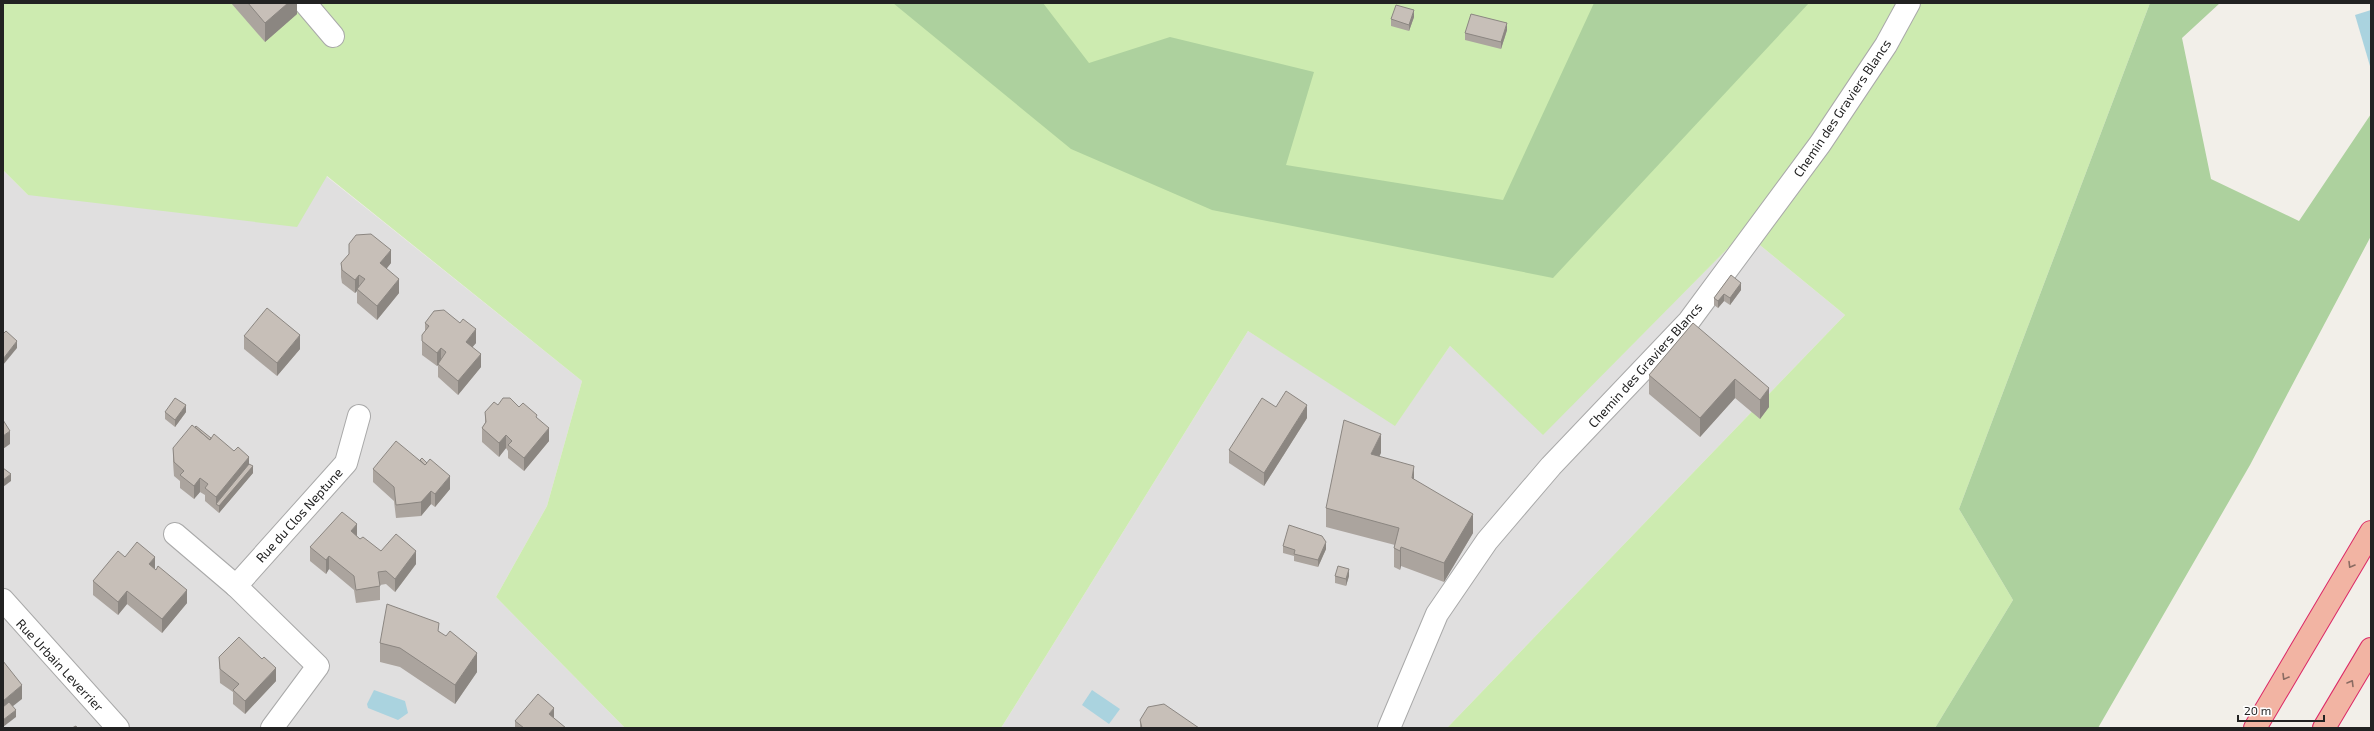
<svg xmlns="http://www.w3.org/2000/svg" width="2374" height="731" font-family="'Exo 2',sans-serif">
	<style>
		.residential { fill: #e0dfdf }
		.grass { fill: #cdebb0 }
		.forest { fill: #add19e }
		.water { fill: #aad3df }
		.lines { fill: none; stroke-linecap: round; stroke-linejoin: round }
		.minor-casing { stroke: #a9a9a9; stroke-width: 24 }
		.trunk-casing { stroke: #dc2a67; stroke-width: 24 }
		.minor { stroke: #fff; stroke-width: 22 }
		.trunk { stroke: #f2b4a3; stroke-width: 22 }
		.wall { fill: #aba49e }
		.shaded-wall { fill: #8b8681 }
		.building { fill: #c7bfb8; stroke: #8b8681 }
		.oneway { stroke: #8a6b62 }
		.labels { text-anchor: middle; stroke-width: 3; stroke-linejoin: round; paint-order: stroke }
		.street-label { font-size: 13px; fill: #222; stroke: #fff }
	</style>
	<rect width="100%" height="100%" fill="#f2efe9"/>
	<g class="residential">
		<path d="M3 170 28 195 326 176 582 381 547 506 496 597 625 728H3Z"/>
		<path d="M1744 232 1845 315 1447 728H1001L1248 331 1395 425 1450 346 1543 434Z"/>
	</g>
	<path class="grass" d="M3 3H2150L1959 509 2013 600 1935 728H1447L1845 315 1744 232 1543 435 1450 346 1395 426 1248 331 1001 728H625L496 597 547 506 582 381 327 176 297 227 28 195 3 170Z"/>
	<g class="forest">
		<path d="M893 3H1043L1089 63 1170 37 1314 72 1286 165 1503 200 1594 3H1809L1553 278 1212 210 1071 149Z"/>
		<path d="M2150 3H2220L2182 38 2211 179 2299 221 2371 114V236L2250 465 2098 728H1935L2013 600 1959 509Z"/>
	</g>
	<g class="water">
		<path d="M2371 10V65L2370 66 2355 15Z"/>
		<path d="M374 690 405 701 408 713 398 720 368 708 367 704Z"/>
		<path d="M1092 690 1120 709 1109 724 1082 705Z"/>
	</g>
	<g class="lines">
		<defs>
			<g id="minor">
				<path d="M305 3 333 36"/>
				<path d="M175 534 236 586 318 666 272 728"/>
				<path d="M236 586 346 463 359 416"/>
				<path d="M3 600 118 728"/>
				<path d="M1389 728 1437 614 1487 541 1551 466 1689 321 1820 144 1886 45 1909 3"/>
			</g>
			<g id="trunk">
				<path d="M2255 728 2371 532"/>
				<path d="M2324 728 2371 649"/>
			</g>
		</defs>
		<use href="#minor" class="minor-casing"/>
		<use href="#trunk" class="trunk-casing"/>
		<use href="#minor" class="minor"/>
		<use href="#trunk" class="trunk"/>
	</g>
	<g class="wall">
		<path d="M231 3H297V14L265 42Z"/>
		<path d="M1414 17 1409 31 1391 26V19Z"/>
		<path d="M1507 30 1501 49 1465 40V33Z"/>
		<path d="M349 244 391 263 386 269 399 293 377 320 357 303V291L355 293 342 283 341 277V263L349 254Z"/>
		<path d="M1731 275 1741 290 1730 305 1724 301 1718 308 1714 305V298Z"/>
		<path d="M425 323 476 343 472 347 481 367 458 395 438 377V365L437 366 422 355V335L425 331Z"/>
		<path d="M1693 323 1769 407 1760 419 1735 398 1700 437 1649 394V375Z"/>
		<path d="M244 336 300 349 277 376 244 349Z"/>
		<path d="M498 405 519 407 537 418 549 441 524 471 508 458V451L506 448 499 457 482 442V428L485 423V412Z"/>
		<path d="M165 412H186L175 427 165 419Z"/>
		<path d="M1307 418 1264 486 1229 463V450Z"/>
		<path d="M195 427 249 464 253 473 219 513 205 501V495L200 492 194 499 180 488V481L174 476 173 462V448Z"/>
		<path d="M1381 453 1379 456 1414 480 1473 533 1444 582 1401 566 1400 570 1394 567V548L1395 545 1326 527V508Z"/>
		<path d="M373 469 450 489 435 507 431 504 421 516 396 518 394 501 373 482Z"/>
		<path d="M357 536 360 539 381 551 416 564 395 592 386 584 380 585V600L356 603 354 590 329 569 326 574 310 561V547Z"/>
		<path d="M1283 546 1326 549 1318 567 1294 561V556L1283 553Z"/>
		<path d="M125 557 155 569 187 603 162 633 127 604 118 615 93 595V581Z"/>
		<path d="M1335 576H1349L1346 586 1335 583Z"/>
		<path d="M439 631 477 672 455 704 400 667 380 662V643Z"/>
		<path d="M219 657 276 681 245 714 233 704V692L220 683Z"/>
		<path d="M554 718 566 728H515V721Z"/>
		<path d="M1140 720 1199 728H1140Z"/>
	</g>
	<g class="shaded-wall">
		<path d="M288 3H297V14L265 42V23Z"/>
		<path d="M1414 10V17L1409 31V25Z"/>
		<path d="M1507 23V30L1501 49V42Z"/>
		<path d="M391 250V263L380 277V263Z"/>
		<path d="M359 275V288L357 289V291L355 293V280Z"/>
		<path d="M399 279V293L377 320V306Z"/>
		<path d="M1741 283V290L1730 305V298Z"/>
		<path d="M1724 294V301L1718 308V301Z"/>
		<path d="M476 329V343L466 355V342Z"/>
		<path d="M300 335V349L277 376V363Z"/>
		<path d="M17 341V348L3 365V359Z"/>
		<path d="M441 348V361L438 364V365L437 366V353Z"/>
		<path d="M481 354V367L458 395V381Z"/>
		<path d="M1735 379V398L1700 437V418Z"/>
		<path d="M1769 388V407L1760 419V400Z"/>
		<path d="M186 405V412L175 427V420Z"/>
		<path d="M1307 405V418L1264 486V473Z"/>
		<path d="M549 428V441L524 471V458Z"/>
		<path d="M10 431V444L3 449V436Z"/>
		<path d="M1381 434V453L1371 473V454Z"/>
		<path d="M506 435V448L499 457V443Z"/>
		<path d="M249 457V470L253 466V473L219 513V506L216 504V511V497Z"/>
		<path d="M1414 466V485L1412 478Z"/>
		<path d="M11 474V481L3 487V480Z"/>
		<path d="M450 476V489L435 507V494Z"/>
		<path d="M200 478V492L194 499V486Z"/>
		<path d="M431 491V504L421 516V502Z"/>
		<path d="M1473 514V533L1444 582V563Z"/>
		<path d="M357 524V537L351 531Z"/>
		<path d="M1326 542V549L1318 567V560Z"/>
		<path d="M1401 547V566L1400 570V551Z"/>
		<path d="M416 551V564L395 592V579Z"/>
		<path d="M329 556V569L326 574V560Z"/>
		<path d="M155 557V571L149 564Z"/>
		<path d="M1349 569V576L1346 586V579Z"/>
		<path d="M187 590V603L162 633V619Z"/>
		<path d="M127 591V604L118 615V602Z"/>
		<path d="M477 653V672L455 704V685Z"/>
		<path d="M276 668V681L245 714V701Z"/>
		<path d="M22 685V699L3 714V701Z"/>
		<path d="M554 708V721L549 714Z"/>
		<path d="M16 710V717L3 727V720Z"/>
	</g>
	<g class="building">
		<path d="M248 3H288L265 23Z"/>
		<path d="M1396 5 1414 10 1409 25 1391 19Z"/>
		<path d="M1471 14 1507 23 1501 42 1465 33Z"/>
		<path d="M371 234 391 250 380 263 399 279 377 306 357 289 365 279 359 275 355 280 342 270 341 263 349 254V244L356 235Z"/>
		<path d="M1731 275 1741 283 1730 298 1724 294 1718 301 1714 298Z"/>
		<path d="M267 308 300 335 277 363 244 336Z"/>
		<path d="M444 310 460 323 463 319 476 329 466 342 481 354 458 381 438 364 446 352 441 348 437 353 422 341V335L429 326 425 323 434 311Z"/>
		<path d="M1693 323 1769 388 1760 400 1735 379 1700 418 1649 375Z"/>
		<path d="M6 331 17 341 3 359V334Z"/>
		<path d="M1286 391 1307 405 1264 473 1229 450 1262 398 1276 407Z"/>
		<path d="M175 398 186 405 175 420 165 412Z"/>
		<path d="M503 398H510L519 407 523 403 537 415 536 417 549 428 524 458 508 445 512 441 506 435 499 443 482 428 486 422 485 412 494 402 498 405Z"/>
		<path d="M3 420 10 431 3 436Z"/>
		<path d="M1344 420 1381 434 1371 454 1414 466 1412 478 1473 514 1444 563 1401 547 1400 551 1394 548 1399 528 1326 508Z"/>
		<path d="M192 425 210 440 214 434 234 451 238 447 249 457 216 497 205 488 208 484 200 478 194 486 180 475 184 471 174 462 173 448Z"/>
		<path d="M196 426 211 438 210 440 195 427Z"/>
		<path d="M396 441 425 465 430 459 450 476 435 494 431 491 421 502 396 505 394 487 373 469Z"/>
		<path d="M422 458 427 463 425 465 420 460Z"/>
		<path d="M249 464 253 466 219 506 216 504Z"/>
		<path d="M3 468 11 474 3 480Z"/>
		<path d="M342 512 357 524 351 531 360 539 363 537 381 551 396 534 416 551 395 579 386 571 378 572 380 586 356 590 354 576 329 556 326 560 310 547Z"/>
		<path d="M1289 525 1322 536 1326 542 1318 560 1294 554 1295 550 1283 546Z"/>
		<path d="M137 542 155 557 149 564 156 570 158 566 187 590 162 619 127 591 118 602 93 581 118 551 125 557Z"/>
		<path d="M1338 566 1349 569 1346 579 1335 576Z"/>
		<path d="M387 604 439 623 438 631 446 636 450 631 477 653 455 685 400 648 380 643Z"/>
		<path d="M239 637 262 659 264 657 276 668 245 701 233 690 239 684 220 669 219 657Z"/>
		<path d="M3 661 22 685 3 701Z"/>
		<path d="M538 694 554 708 549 714 566 728H524L515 721Z"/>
		<path d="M9 702 16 710 3 720V707Z"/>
		<path d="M1164 704 1199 728H1142L1140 720 1148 707Z"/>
		<path d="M76 726 77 728H72Z"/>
	</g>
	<defs><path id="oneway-chevron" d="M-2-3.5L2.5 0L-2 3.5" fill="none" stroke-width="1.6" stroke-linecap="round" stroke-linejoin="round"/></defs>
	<g class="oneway">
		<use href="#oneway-chevron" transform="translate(2351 565) rotate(121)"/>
		<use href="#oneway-chevron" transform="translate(2285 677) rotate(121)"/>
		<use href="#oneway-chevron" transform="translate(2351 683) rotate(-59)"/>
	</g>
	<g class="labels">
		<g class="street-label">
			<text transform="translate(1842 108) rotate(-56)" y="5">Chemin des Graviers Blancs</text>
			<text transform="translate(1645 365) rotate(-48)" y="5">Chemin des Graviers Blancs</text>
			<text transform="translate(299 515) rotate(-48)" y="5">Rue du Clos Neptune</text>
			<text transform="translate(60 665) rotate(47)" y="5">Rue Urbain Leverrier</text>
		</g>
	</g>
	<rect width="2374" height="731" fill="none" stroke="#222222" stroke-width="8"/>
	<path d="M2238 715v6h86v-6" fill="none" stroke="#222222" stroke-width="2"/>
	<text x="2244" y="715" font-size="12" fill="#222222" stroke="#ffffff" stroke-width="3" paint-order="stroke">20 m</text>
</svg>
